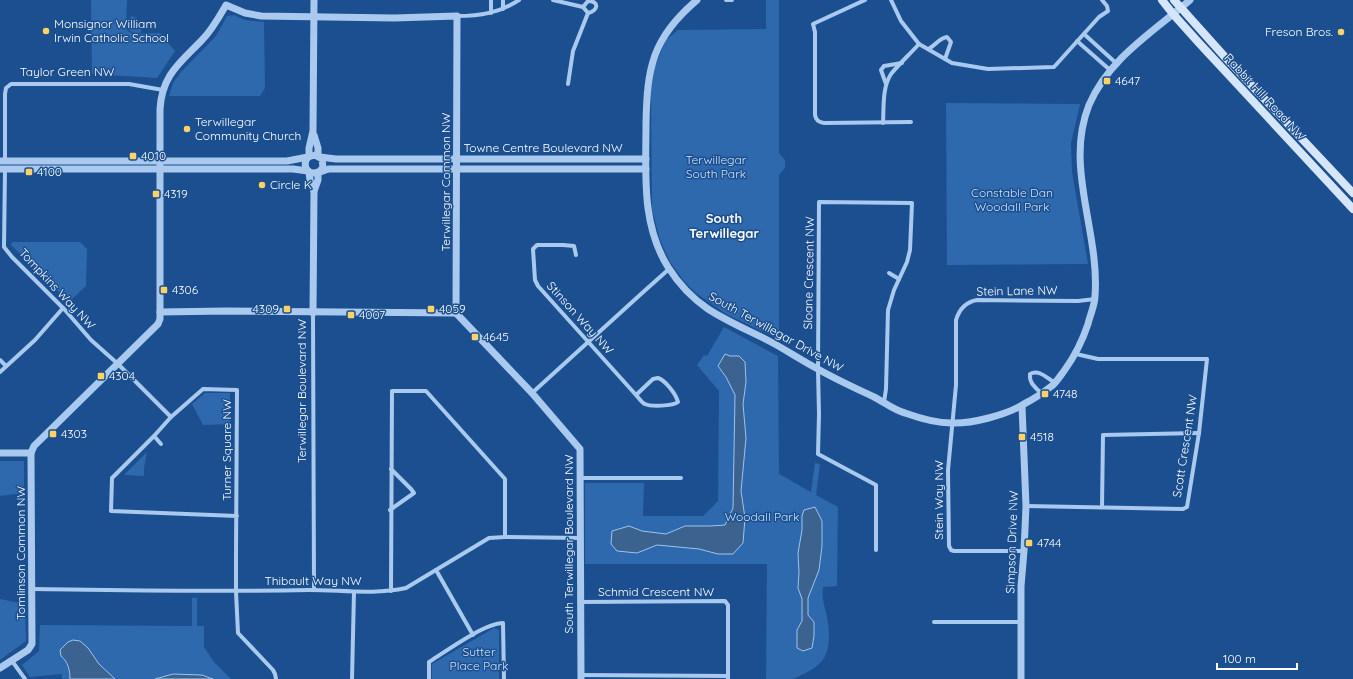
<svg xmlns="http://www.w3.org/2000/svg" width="1353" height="679" font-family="Quicksand,sans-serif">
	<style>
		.green { fill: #2e69ad }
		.water { fill: #3c6290; stroke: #9cc4f0 }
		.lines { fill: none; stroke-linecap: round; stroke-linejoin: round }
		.minor { stroke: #a9c9ee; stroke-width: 4 }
		.tertiary { stroke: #a9c9ee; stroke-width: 7 }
		.secondary { stroke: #d6e6fa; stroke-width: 8 }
		.poi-dot { fill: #ffd166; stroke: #1b4f8f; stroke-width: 1.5 }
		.labels { text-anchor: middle; stroke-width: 3; stroke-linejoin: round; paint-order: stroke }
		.poi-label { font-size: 12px; fill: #fff; stroke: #1b4f8f; text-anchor: start }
		.street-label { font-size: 12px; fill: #fff; stroke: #1b4f8f }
		.park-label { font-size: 12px; fill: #cfe3fa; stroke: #1b4f8f }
		.neighbourhood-label { font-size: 13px; font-weight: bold; fill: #fff; stroke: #1b4f8f }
	</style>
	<rect width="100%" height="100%" fill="#1b4f8f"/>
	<g class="green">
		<path d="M91 0H127L126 28 128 31 133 34 160 33 175 51 157 78 92 74Z"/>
		<path d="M766 0H779V153L785 160V168L779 175V339L726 314 696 293 684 281 670 262 660 240 652 209 651 90 655 66 666 40 678 30 766 29Z"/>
		<path d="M234 15 245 20 264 22 265 88 260 96H169L173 83 181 72 216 36 227 16Z"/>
		<path d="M132 16 134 17C139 22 145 26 140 33H134L129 30V19Z"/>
		<path d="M946 103 1080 104 1071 143 1072 172 1088 264 947 265Z"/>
		<path d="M12 242H80L87 249 86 286 69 302 11 245Z"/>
		<path d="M724 327 778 356 779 474 811 492 815 463 820 464 816 495 838 507 837 586 823 587C823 591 822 595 823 599 824 607 827 615 828 623 832 658 823 666 793 679 788 679 772 679 766 679L767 564H585V483H644L643 516H703L718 501 719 391 697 365 704 355 707 356Z"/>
		<path d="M205 393H230V424L203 425 192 404Z"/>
		<path d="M147 452 144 468V476L124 475Z"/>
		<path d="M0 461H24V493L0 496Z"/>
		<path d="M192 598H197V626H204V647L214 662 231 679H62V674L30 677 22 665 39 651 40 625 192 626Z"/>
		<path d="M0 599 25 604 26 641 0 660Z"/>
		<path d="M494 628 499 630V679H432V664Z"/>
	</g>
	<g class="water">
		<path d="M725 354 730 356H739L745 362 746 382 743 404 746 438 741 491 745 518 743 543 733 554H718L699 549 657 545 637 553 617 551 611 544 612 531 629 526 642 531 666 534 685 526H710L725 525 733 508 735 395 726 377 718 366Z"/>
		<path d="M815 507 822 521V546L819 570 808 598V615L814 622V636L812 648 803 651 797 648V630L802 621V599L798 588 799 572 798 553 802 530V516L804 510Z"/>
		<path d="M73 640 80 641 88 648 99 664 115 679H70C70 670 68 662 61 656L60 650 68 642Z"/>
		<path d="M173 674 202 675 213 679H155Z"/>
	</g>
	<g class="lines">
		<g class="minor">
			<path d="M503 0V9"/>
			<path d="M553 0 583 7 588 13 573 51 568 84"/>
			<path d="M726 0H732"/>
			<path d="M865 0 813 24 815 32V115C816 120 818 122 824 123L911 122"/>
			<path d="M891 0 901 21 919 44 952 63 988 69 1054 67 1099 17 1108 11 1107 6 1102 0"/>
			<path d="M583 7 588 1C600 1 598 11 588 13"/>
			<path d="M491 13V0"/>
			<path d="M457 16C480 16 499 13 519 0"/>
			<path d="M1084 34 1116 63"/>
			<path d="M1077 41 1110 70"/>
			<path d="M928 49C935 46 939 38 947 37L951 42 945 59"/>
			<path d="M886 84 881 70 884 66 902 63"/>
			<path d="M883 123C884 107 882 88 891 74 899 64 910 54 919 44"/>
			<path d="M5 161V94L6 88 11 84H129L163 90"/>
			<path d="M5 169 4 247 12 257 65 310 91 340 118 364 171 417"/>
			<path d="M576 255 574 246 563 245H537L533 249 535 280 538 286 636 395C639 398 642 403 645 404 651 407 673 406 678 402 676 394 665 380 658 378L653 379 636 395"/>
			<path d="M889 273 899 279"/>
			<path d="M313 313 314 590"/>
			<path d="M0 360 6 366"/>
			<path d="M0 372 35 340 63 308"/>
			<path d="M532 393 641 294 669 269"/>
			<path d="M1041 393C1035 387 1029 383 1030 374 1039 369 1047 378 1055 383"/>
			<path d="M154 436 161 444"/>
			<path d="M581 478H681"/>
			<path d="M1026 506 1183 509 1187 507 1199 433 1207 359H1098L1076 354"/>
			<path d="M1102 507 1103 435 1199 433"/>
			<path d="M390 510 414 493 411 489 391 469"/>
			<path d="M237 516 111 511 112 478 154 436 171 417 203 389 237 390 236 556V592L238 633 273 670 275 674 276 679"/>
			<path d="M876 550V485L818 454 819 414 818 370 819 202 912 203 910 250 907 262 894 290 888 310 886 389 884 402"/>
			<path d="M1024 551H954L951 550 949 546 948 470 956 385V320C959 310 966 302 977 300L1078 301 1095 299"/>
			<path d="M436 570 473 635"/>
			<path d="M32 589C124 590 217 592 309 590 341 590 374 595 406 588L489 538 505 537 580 538"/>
			<path d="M391 591 392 391H426L505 479V537"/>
			<path d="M580 602 725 601 728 605V679"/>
			<path d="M934 622H1021"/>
			<path d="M12 661 25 679"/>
			<path d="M581 675 728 676"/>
			<path d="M352 679 354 592"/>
			<path d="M429 679V662C446 651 485 623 503 623L504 679"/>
		</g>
		<g class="tertiary">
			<path d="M697 0C652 38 647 68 646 124 646 173 641 224 668 267 678 283 692 298 708 309 728 322 750 331 771 342 786 350 801 360 816 368 835 379 855 388 874 397 884 402 894 410 905 413 919 418 936 423 951 423 971 424 1007 415 1024 404 1034 399 1044 392 1053 385 1057 381 1061 375 1064 371 1075 356 1082 342 1088 324 1090 315 1095 305 1095 296 1100 232 1064 167 1089 105 1109 58 1153 32 1190 0"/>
			<path d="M226 5 245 13 261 16 394 18 457 16 456 313 226 311 160 312V109C162 75 180 63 202 40 212 30 219 17 226 5Z"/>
			<path d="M314 135 318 148V156"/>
			<path d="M309 156V148L313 131 314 0"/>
			<path d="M320 157 336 159H646"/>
			<path d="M0 161H287L308 157"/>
			<path d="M0 169H293L308 171"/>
			<path d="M320 171 323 167 322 159 315 155 308 157C303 163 305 173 314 173 319 173 324 170 329 169 337 169 344 169 352 169H646"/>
			<path d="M309 172 310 180 314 191 313 313"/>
			<path d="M314 191 318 180V172"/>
			<path d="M456 313 532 393 580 449 581 679"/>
			<path d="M0 453H31L32 644 28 650 0 668"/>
			<path d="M31 453 34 446 158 324 160 319V312"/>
			<path d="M1021 679V586L1024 551 1026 506 1022 406"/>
		</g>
		<g class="secondary">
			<path d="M1162 0 1173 14 1199 43 1353 209"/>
			<path d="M1174 0 1225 57 1353 193"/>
		</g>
	</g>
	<g class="poi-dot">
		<circle cx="46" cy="31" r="4"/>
		<circle cx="1341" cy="32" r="4"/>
		<rect x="1103" y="77" width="8" height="8" rx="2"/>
		<circle cx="187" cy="129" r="4"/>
		<rect x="129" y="152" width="8" height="8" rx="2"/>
		<rect x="25" y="168" width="8" height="8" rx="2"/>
		<circle cx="262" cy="185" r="4"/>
		<rect x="152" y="190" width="8" height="8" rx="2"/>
		<rect x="160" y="286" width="8" height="8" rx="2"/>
		<rect x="283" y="305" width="8" height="8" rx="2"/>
		<rect x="427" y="305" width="8" height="8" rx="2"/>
		<rect x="347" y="311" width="8" height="8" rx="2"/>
		<rect x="471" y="333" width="8" height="8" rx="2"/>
		<rect x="97" y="372" width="8" height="8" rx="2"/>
		<rect x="1041" y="390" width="8" height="8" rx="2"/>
		<rect x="49" y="430" width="8" height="8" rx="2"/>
		<rect x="1018" y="433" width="8" height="8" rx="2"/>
		<rect x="1025" y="539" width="8" height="8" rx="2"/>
	</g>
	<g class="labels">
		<g class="poi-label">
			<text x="54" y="28">Monsignor William<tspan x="54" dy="14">Irwin Catholic School</tspan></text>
			<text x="1333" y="36" text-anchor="end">Freson Bros.</text>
			<text x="1115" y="85">4647</text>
			<text x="195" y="126">Terwillegar<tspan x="195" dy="14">Community Church</tspan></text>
			<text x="141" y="160">4010</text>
			<text x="37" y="176">4100</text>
			<text x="270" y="189">Circle K</text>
			<text x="164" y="198">4319</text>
			<text x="172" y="294">4306</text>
			<text x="279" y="313" text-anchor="end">4309</text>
			<text x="439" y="313">4059</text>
			<text x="359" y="319">4007</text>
			<text x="483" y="341">4645</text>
			<text x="109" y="380">4304</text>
			<text x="1053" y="398">4748</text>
			<text x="61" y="438">4303</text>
			<text x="1030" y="441">4518</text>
			<text x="1037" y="547">4744</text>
		</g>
		<g class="street-label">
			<text x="67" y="76">Taylor Green NW</text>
			<text transform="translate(1265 97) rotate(47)" y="4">Rabbit Hill Road NW</text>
			<text x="543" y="152">Towne Centre Boulevard NW</text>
			<text transform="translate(446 182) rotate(-90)" y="4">Terwillegar Common NW</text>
			<text transform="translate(809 273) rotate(-89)" y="4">Sloane Crescent NW</text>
			<text transform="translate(57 289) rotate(47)" y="4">Tompkins Way NW</text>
			<text transform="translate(1017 291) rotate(-1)" y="4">Stein Lane NW</text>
			<text transform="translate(580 318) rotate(48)" y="4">Stinson Way NW</text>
			<text transform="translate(776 332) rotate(29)" y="4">South Terwillegar Drive NW</text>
			<text transform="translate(302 391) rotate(-90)" y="4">Terwillegar Boulevard NW</text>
			<text transform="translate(1185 446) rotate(-81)" y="4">Scott Crescent NW</text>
			<text transform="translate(227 450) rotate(-90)" y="4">Turner Square NW</text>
			<text transform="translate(939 500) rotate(-90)" y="4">Stein Way NW</text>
			<text transform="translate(1012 542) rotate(-88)" y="4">Simpson Drive NW</text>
			<text transform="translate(569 544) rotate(-90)" y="4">South Terwillegar Boulevard NW</text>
			<text transform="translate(21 553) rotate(-90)" y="4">Tomlinson Common NW</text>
			<text x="313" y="585">Thibault Way NW</text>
			<text x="656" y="596">Schmid Crescent NW</text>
		</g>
		<g class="park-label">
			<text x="716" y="164">Terwillegar<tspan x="716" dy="14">South Park</tspan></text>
			<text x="1012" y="197">Constable Dan<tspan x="1012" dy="14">Woodall Park</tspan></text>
			<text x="762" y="521">Woodall Park</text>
			<text x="479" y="656">Sutter<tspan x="479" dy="14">Place Park</tspan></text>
		</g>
		<g class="neighbourhood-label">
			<text x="724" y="223">South<tspan x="724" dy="15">Terwillegar</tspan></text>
		</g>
	</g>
	<path d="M1217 663v6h80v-6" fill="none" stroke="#ffffff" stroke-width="2"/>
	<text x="1223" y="663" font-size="12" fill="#ffffff" stroke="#1b4f8f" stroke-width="3" paint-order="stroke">100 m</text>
</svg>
